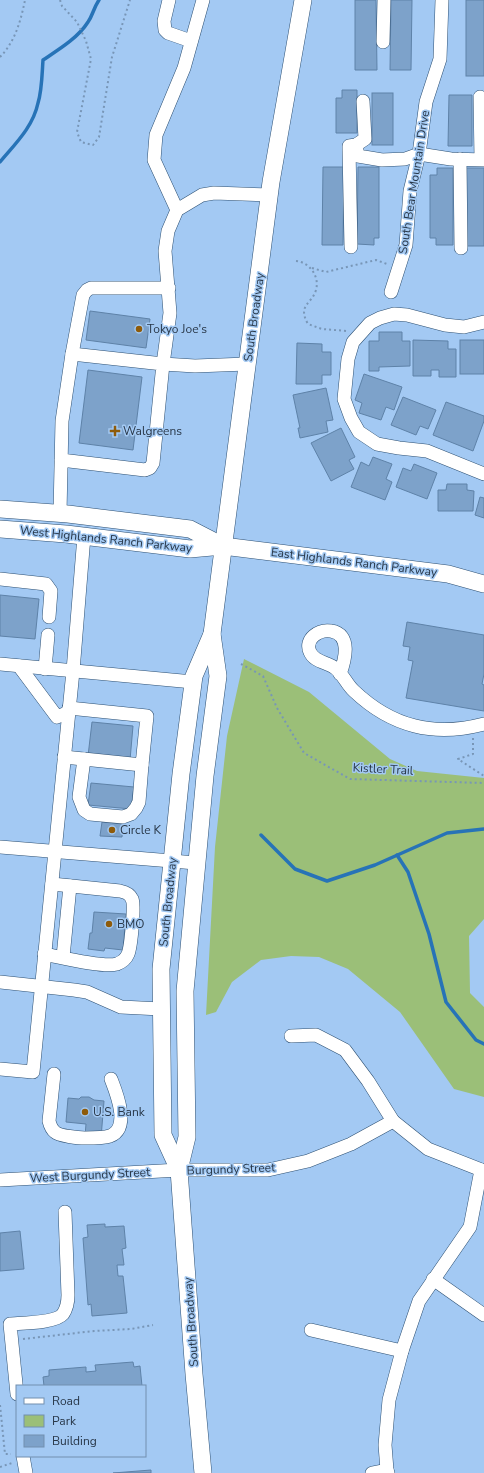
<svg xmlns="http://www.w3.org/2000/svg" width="484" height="1473" font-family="'Nunito Sans',sans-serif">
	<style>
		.green { fill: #9bbf78 }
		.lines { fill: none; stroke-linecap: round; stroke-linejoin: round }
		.stream { stroke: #2773b7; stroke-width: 3.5 }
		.building { fill: #7da2ca; stroke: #5e82a8 }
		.minor-casing { stroke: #2d5073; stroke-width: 14 }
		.major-casing { stroke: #2d5073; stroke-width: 18 }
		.path { stroke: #7896b7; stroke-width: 2; stroke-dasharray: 2 3; stroke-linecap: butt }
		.minor { stroke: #fff; stroke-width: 13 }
		.major { stroke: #fff; stroke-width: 17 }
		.poi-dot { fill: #8e5b0a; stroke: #a3c9f3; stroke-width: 1.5 }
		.labels { text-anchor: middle; stroke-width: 3; stroke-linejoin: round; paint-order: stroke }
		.street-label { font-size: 12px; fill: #283748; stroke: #a3c9f3 }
		.poi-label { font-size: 12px; fill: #283748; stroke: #a3c9f3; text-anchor: start }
	</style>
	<rect width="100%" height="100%" fill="#a3c9f3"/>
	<path class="green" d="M244 659 309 692 390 759 417 771 484 778V919L469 936 470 993 484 1007V1097L454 1089 400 1012 348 969 319 957 291 956 261 960 232 982 216 1012 206 1015 215 847 227 736Z"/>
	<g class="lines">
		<g class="stream">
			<path d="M0 162C15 144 33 127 38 103 42 90 42 74 43 60 58 50 78 38 88 22 93 15 93 9 99 0"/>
			<path d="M261 835 295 869 327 881 375 865 447 833 484 829"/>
			<path d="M397 855 408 872 429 934 446 1002 476 1040 484 1044"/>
		</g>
	</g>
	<g class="building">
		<path d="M355 0H376L377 70H355Z"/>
		<path d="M391 0H412L411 70H390Z"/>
		<rect x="466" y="0" width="18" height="76"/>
		<path d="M342 90H357V133H336V98H342Z"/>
		<rect x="372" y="93" width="21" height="52"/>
		<path d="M449 95H472V146H448Z"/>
		<path d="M323 167H344L343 245H322Z"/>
		<path d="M358 167H379V238H374V245L357 244Z"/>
		<path d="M437 168H453V245H436V238H430V175H437Z"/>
		<rect x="466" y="168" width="18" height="78"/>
		<path d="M90 311 150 319 146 348 86 340Z"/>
		<path d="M379 332H402V341H410V366L379 367V371H369V341H379Z"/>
		<path d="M413 340 448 341V349H456V377H439V370H431V376H413Z"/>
		<rect x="460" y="340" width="24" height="34"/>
		<path d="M297 343 322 344V352H331V375H322V384H296Z"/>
		<path d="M88 370 142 377 133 450 79 443Z"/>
		<path d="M364 374 402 387 394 410 386 407 381 420 359 413 362 403 355 400Z"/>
		<path d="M326 388 333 420 326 421 328 432 300 438 298 428H300L293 395Z"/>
		<path d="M403 397 436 410 428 429 420 426 416 435 391 425Z"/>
		<path d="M446 402 484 416V421L473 451 433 435Z"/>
		<path d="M341 428 355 457 349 460 354 469 331 481 311 443Z"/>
		<path d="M373 457 392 464 386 479 392 482 385 500 351 487 361 462 369 466Z"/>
		<path d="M414 464 437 473 427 499 396 487 403 468 411 471Z"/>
		<path d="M447 484H467V490L474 491 473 511H438V490H446Z"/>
		<path d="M480 497 484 498V518L475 515Z"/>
		<path d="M0 595 39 599 35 639 0 636Z"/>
		<path d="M407 622 484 635V674L482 684 484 685V711L406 698 413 661 408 660 410 647 403 646Z"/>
		<path d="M92 722 133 726 130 760 88 756Z"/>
		<path d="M91 783 134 787 131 809 88 805Z"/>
		<path d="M102 822 123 824 122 837 100 836Z"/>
		<path d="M94 912 126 914 123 950 105 948 104 951 88 949 90 933H92Z"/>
		<path d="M81 1097H89L94 1100 104 1101 101 1138 85 1136 86 1124 66 1122 68 1098 79 1099Z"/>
		<path d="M105 1224V1227L124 1226 126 1248 122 1249 124 1265H117L118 1276H123L127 1313 92 1316 91 1304 88 1305 83 1238 88 1237 87 1225Z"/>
		<path d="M20 1231 24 1269 0 1271V1233Z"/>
		<path d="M133 1362 134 1367 140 1366 142 1386H44L43 1377 49 1376V1370L86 1367V1372L96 1371 95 1365Z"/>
		<path d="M151 1470V1473H113Z"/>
	</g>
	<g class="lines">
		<defs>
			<g id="minor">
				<path d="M169 0 164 21 165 30 168 33 191 41"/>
				<path d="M383 42 384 0"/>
				<path d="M480 97 481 159"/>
				<path d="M356 145 358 156 382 160 405 159 419 154 451 159 484 160"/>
				<path d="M460 159 461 248"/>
				<path d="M177 210 154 160 156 135 184 68 203 0"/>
				<path d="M351 247 349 149V146L356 145 365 139 363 101"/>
				<path d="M391 292 406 245 410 191 419 154 426 102 440 59 442 0"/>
				<path d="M484 322 464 327 445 325 407 315 394 314 380 318 370 323 353 342 348 359 344 399 351 418 359 432 377 444 399 448 427 451 484 474"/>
				<path d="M72 354 83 295 87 290 91 288H169"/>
				<path d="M247 364 195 366 163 364 170 313 165 251 168 231 177 210 202 195 214 193 270 195"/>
				<path d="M60 513 62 421 72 354 163 364 153 463 150 468 145 470 61 460"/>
				<path d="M0 579 46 584 51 591 49 617"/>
				<path d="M0 664 193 682"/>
				<path d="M19 666 57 717 69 712"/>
				<path d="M45 669 48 635"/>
				<path d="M340 674C345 660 352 634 331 631 319 629 304 639 310 652 314 662 327 662 335 668 343 674 347 685 354 691 392 727 434 737 484 724"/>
				<path d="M64 757 142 765 147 716 69 708"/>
				<path d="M84 759 79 797 84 810 90 814 123 817 131 814 136 808 139 802 142 765"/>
				<path d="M0 847 196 863"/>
				<path d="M44 954C60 957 103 968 117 964 122 962 126 959 128 954 131 947 135 905 132 899 130 894 125 892 120 891L52 884"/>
				<path d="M63 957 70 886"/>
				<path d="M0 982 74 990 87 992 121 1007 161 1009"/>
				<path d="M291 1036 316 1035 345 1050 368 1081 393 1121 428 1149 484 1171"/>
				<path d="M0 1069 33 1072 73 671 84 536"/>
				<path d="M54 1074 49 1121C50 1125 51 1129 55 1132 59 1136 79 1138 85 1138 92 1138 104 1138 110 1136 131 1128 116 1092 111 1079"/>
				<path d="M0 1180 179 1170H268L308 1161 351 1144 393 1121"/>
				<path d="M433 1279 484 1315"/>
				<path d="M311 1330 402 1351"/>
				<path d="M17 1394 10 1324C21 1323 56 1323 63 1314 67 1308 68 1302 68 1295L65 1212"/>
				<path d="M23 1456 26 1473"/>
				<path d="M372 1473 387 1470"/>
				<path d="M388 1473 387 1470 385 1445 389 1400 402 1351 419 1301 470 1227 481 1170"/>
			</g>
			<g id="major">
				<path d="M0 509 68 514 190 529 223 546"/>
				<path d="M0 529 66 534 190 549 223 546 448 574 484 584"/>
				<path d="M179 1170 163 1135 161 969 181 774 194 676 212 634"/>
				<path d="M203 1473 194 1374 179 1170 187 1137 185 991 205 776 218 676 212 634 271 182 303 0"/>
			</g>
		</defs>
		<use href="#minor" class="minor-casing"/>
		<use href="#major" class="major-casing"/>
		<g class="path">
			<path d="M60 0 62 6 77 22 86 41 91 59 77 132 81 142 93 145 99 137 112 57 130 0"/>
			<path d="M0 57C15 42 21 20 25 0"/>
			<path d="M296 261C309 262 320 276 316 290 312 304 297 305 308 324L322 329 347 331"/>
			<path d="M312 268 326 272 376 260 387 264"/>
			<path d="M241 664 263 676 277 708 304 753 350 779 484 783"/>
			<path d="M473 738V754L458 759 484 776"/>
			<path d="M23 1339 94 1331 131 1329 153 1325"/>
			<path d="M0 1405 5 1454H11"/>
			<path d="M0 1467 12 1463"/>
		</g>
		<use href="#minor" class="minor"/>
		<use href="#major" class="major"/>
	</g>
	<g class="poi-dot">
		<circle cx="139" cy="329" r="4"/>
		<path d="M113 425h4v4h4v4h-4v4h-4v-4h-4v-4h4z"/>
		<circle cx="112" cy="830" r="4"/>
		<circle cx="109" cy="924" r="4"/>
		<circle cx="85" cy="1112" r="4"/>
	</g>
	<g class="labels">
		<g class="street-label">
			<text transform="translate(414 182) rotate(-81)" y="4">South Bear Mountain Drive</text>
			<text transform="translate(254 317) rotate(-82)" y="4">South Broadway</text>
			<text transform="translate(106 539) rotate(6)" y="4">West Highlands Ranch Parkway</text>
			<text transform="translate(354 562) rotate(7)" y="4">East Highlands Ranch Parkway</text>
			<text transform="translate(383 769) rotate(3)" y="4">Kistler Trail</text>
			<text transform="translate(168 902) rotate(-84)" y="4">South Broadway</text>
			<text transform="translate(231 1169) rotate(-2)" y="4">Burgundy Street</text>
			<text transform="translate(90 1175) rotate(-3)" y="4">West Burgundy Street</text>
			<text transform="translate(191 1322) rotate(-94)" y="4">South Broadway</text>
		</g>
		<g class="poi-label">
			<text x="147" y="333">Tokyo Joe's</text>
			<text x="123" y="435">Walgreens</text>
			<text x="120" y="834">Circle K</text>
			<text x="117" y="928">BMO</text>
			<text x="93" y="1116">U.S. Bank</text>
		</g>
	</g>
	<rect x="16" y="1385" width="130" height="72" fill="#a3c9f3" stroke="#728faf"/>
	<rect x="24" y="1398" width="20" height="6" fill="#ffffff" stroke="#728faf"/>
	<text x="52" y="1405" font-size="12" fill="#283748">Road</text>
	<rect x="24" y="1415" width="20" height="12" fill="#9bbf78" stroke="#728faf"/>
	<text x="52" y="1425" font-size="12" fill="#283748">Park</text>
	<rect x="24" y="1435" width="20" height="12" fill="#7da2ca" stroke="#728faf"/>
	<text x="52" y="1445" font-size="12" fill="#283748">Building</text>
</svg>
